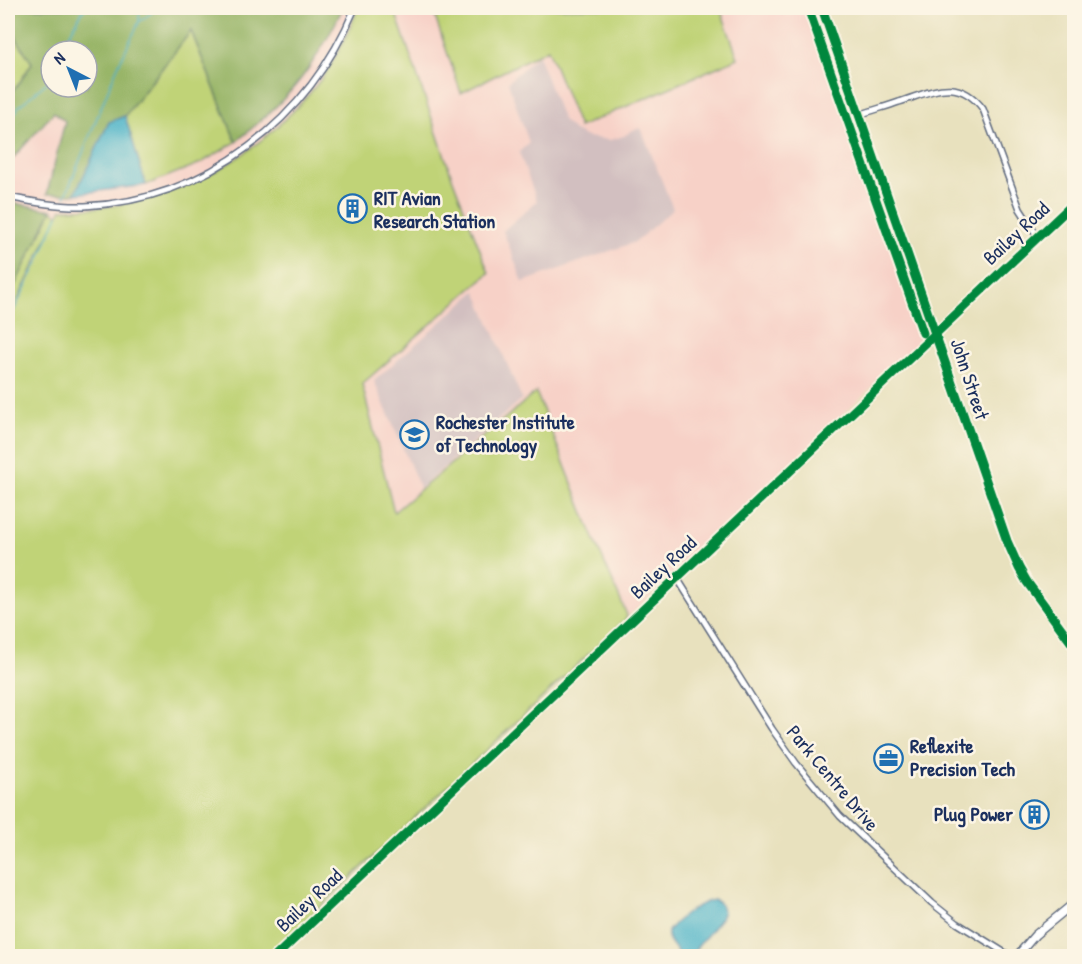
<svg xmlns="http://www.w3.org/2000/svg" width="1082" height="964" font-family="'Patrick Hand',sans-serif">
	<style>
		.built { fill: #f7d1c7; fill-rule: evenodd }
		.industrial { fill: #d2bfc0 }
		.green { fill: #c0d377; stroke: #6e816a; stroke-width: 1.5 }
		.forest { fill: #98b568; stroke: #5a7263; stroke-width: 1.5; fill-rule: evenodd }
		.water { fill: #49b2c8; stroke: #327093; stroke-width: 1.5 }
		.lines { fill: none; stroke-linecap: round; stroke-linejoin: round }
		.stream { stroke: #49b2c8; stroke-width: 1.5 }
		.minor-casing { stroke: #636d80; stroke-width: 8 }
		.tertiary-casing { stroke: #636d80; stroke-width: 10 }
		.minor { stroke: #fff; stroke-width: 5 }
		.tertiary { stroke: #fff; stroke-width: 7 }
		.cycleway-casing { stroke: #fcf5e5; stroke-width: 13 }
		.cycleway { stroke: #00873e; stroke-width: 9 }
		.labels { text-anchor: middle; stroke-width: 5; stroke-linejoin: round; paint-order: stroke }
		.poi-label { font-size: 20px; font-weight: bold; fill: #1b2f5e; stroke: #fcf5e5; text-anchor: start }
		.street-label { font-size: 20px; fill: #1b2f5e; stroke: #fcf5e5 }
	</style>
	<rect width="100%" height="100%" fill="#fcf5e5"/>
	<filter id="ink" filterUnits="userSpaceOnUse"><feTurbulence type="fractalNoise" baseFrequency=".0167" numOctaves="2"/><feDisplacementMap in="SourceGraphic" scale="12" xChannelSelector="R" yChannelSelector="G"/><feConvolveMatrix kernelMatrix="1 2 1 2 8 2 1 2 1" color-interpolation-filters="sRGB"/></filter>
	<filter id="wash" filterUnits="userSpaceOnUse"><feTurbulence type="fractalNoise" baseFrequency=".008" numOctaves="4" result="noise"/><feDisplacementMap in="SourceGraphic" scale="24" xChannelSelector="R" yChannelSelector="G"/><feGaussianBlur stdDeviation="1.35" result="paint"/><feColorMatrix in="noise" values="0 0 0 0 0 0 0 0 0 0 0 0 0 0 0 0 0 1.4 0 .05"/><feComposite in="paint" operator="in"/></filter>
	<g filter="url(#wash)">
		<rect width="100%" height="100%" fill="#e8e1be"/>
		<path class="built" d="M8 8H817L927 325V333L923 339 345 884 307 842 268 956H8ZM51 51H87V87H51Z"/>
		<g class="industrial">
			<path d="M538 55 563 121 574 131 587 137 610 140 624 136 633 130 641 128 673 209 635 242 523 282 503 231 537 201 519 152 529 143 508 82Z"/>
			<path d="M476 291 522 399 420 488 374 381Z"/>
		</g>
		<g class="green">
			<path d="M358 8H394L453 180 489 273 362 384 394 512 536 392 590 529 627 615 626 619 268 956H8V322L39 260 52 228 8 320V299L52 210 58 215 62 209C147 210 225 178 286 118 301 104 316 87 328 69 340 50 350 29 358 8Z"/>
			<path d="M432 8H720L738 58 579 127 548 49 461 93Z"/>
			<path d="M8 20 10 28 32 63 18 85 8 96Z"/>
			<path d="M191 31 236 142 201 163 146 185 125 116Z"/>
		</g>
		<g class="forest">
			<path d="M8 8H343C333 29 322 49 308 69 289 97 261 121 236 142L191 31 125 116 109 122 75 194H47L65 121 54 112 8 164V132L10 130 8 128V96L18 85 32 63C20 43 8 31 8 8ZM51 51H87V87H51Z"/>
			<path d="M8 202 52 210 8 299Z"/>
		</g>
		<g class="water">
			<path d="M125 116 146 185 75 194 109 122Z"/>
			<path d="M714 900C722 904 725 910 721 918L690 956H679C677 946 666 943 668 931 678 918 698 903 714 900Z"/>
		</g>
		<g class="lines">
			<g class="stream">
				<path d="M139 21 140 8"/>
				<path d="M62 51C63 45 81 13 85 8"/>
				<path d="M8 119 16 112 18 107 51 79"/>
				<path d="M65 197 117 68 139 22 158 8"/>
				<path d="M8 322 39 260 58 215"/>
			</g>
		</g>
	</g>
	<g filter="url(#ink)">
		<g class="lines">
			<defs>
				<g id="minor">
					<path d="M859 115C872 110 886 107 899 102 932 92 957 75 983 109L1020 209 1038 237"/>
					<path d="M8 197C33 202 59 207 85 206 208 200 309 119 355 8"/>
					<path d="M677 578 772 729 796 763 840 816 932 903 957 923 1010 956"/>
				</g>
				<g id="tertiary">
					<path d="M822 8 1007 541 1019 568 1027 582 1074 646"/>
					<path d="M276 956 1074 203"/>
					<path d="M1017 956 1035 935 1074 903"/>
				</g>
			</defs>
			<use href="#minor" class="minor-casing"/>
			<use href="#tertiary" class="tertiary-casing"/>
			<use href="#minor" class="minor"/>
			<use href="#tertiary" class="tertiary"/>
			<defs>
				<g id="cycleway">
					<path d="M808 8 923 333"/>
					<path d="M822 8 1007 541 1019 568 1027 582 1074 646"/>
					<path d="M276 956 1074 203"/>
				</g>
			</defs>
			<use href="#cycleway" class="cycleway-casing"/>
			<use href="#cycleway" class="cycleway"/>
		</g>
	</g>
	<defs>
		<symbol id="building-ring" viewBox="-11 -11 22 22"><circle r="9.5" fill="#fcf5e5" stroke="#1f6fb2" stroke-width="1.5"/><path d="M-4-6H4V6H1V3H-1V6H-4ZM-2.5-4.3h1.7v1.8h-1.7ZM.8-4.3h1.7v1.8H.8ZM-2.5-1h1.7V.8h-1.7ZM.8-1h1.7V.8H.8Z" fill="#1f6fb2"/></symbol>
		<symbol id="university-ring" viewBox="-11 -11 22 22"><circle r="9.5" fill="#fcf5e5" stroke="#1f6fb2" stroke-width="1.5"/><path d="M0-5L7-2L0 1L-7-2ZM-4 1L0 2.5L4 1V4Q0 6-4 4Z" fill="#1f6fb2"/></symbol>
		<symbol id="office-ring" viewBox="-11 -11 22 22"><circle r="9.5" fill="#fcf5e5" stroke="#1f6fb2" stroke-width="1.5"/><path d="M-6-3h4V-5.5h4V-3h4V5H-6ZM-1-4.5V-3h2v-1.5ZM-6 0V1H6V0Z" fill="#1f6fb2"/></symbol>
	</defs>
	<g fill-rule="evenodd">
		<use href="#building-ring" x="336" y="192" width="33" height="33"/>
		<use href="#university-ring" x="398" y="418" width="33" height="33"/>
		<use href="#office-ring" x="872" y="742" width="33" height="33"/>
		<use href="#building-ring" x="1018" y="798" width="33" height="33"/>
	</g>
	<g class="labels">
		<g class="poi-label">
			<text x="374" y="205">RIT Avian<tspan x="374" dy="23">Research Station</tspan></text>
			<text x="436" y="429">Rochester Institute<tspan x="436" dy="23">of Technology</tspan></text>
			<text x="910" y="753">Reflexite<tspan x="910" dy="23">Precision Tech</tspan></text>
			<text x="1013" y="821" text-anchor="end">Plug Power</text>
		</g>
		<g class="street-label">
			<text transform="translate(1016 233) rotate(-43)" y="7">Bailey Road</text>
			<text transform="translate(970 379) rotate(72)" y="7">John Street</text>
			<text transform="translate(663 567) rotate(-43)" y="7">Bailey Road</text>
			<text transform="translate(833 778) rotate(50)" y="7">Park Centre Drive</text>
			<text transform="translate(309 900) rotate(-43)" y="7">Bailey Road</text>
		</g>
	</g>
	<rect width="1082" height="964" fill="none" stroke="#fcf5e5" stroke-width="30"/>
	<g transform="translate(69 69) rotate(318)"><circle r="28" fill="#fcf5e5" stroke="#a2a6af" stroke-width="1.5"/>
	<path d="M0-4.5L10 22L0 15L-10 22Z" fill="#1f6fb2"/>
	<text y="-9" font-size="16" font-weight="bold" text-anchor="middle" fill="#1b2f5e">N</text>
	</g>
</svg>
